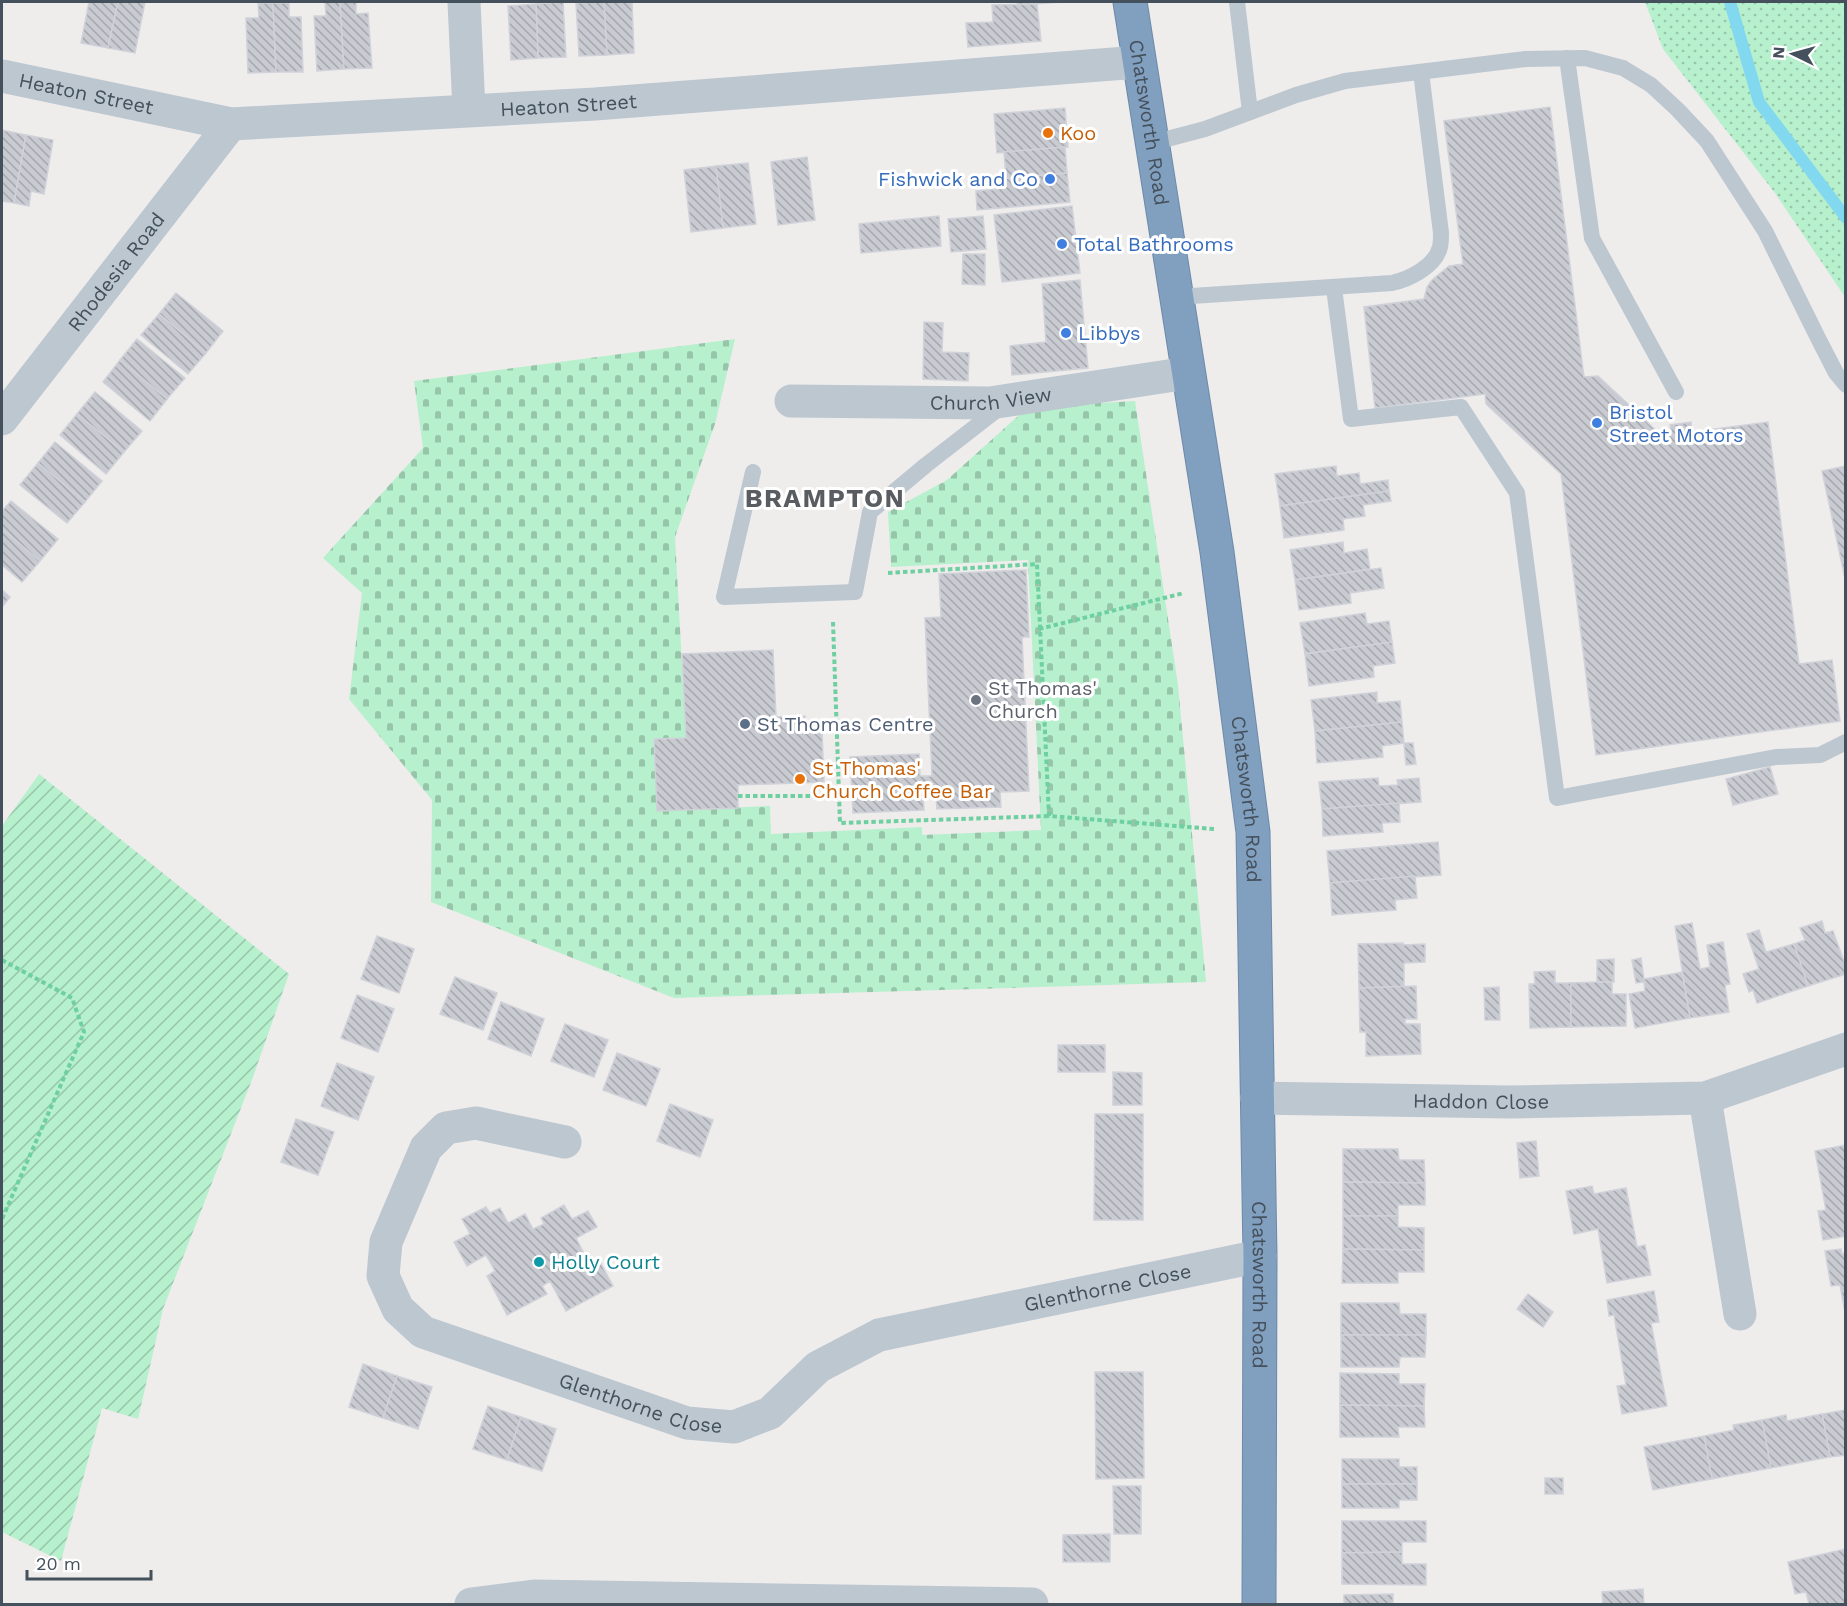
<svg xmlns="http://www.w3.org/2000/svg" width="1847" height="1606" font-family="'Work Sans',sans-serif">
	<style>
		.cemetery { fill: url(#cemetery-stones) }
		.park { fill: url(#park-dots) }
		.garden { fill: url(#garden-furrows) }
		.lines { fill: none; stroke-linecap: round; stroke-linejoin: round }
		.stream { stroke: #82d8ef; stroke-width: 12 }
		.building { fill: url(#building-back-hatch); stroke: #d0d2d9; stroke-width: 1.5 }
		.highway-casing { stroke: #6d8aaa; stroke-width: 35 }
		.path { stroke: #6ecfa0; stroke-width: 4; stroke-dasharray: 4.5 3; stroke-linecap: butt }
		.lane { stroke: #bcc7d0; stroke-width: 16 }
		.street { stroke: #bcc7d0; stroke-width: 33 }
		.highway { stroke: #819fbe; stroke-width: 33 }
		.food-dot { fill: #e8710a; stroke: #fff; stroke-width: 2 }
		.shop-dot { fill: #3f7fe0; stroke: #fff; stroke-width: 2 }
		.worship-dot { fill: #6b7280; stroke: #fff; stroke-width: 2 }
		.service-dot { fill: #5c6f8a; stroke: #fff; stroke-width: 2 }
		.culture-dot { fill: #0f9aa8; stroke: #fff; stroke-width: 2 }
		.labels { text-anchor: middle; stroke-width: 6; stroke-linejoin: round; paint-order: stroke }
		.street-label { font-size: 20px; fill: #44505b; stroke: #fff }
		.food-label { font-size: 20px; fill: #c56008; stroke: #fff; text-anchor: start }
		.shop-label { font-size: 20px; fill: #366cbe; stroke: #fff; text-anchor: start }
		.worship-label { font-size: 20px; fill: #5b616d; stroke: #fff; text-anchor: start }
		.service-label { font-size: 20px; fill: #4e5e75; stroke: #fff; text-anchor: start }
		.culture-label { font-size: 20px; fill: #0d838f; stroke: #fff; text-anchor: start }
		.district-label { font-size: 26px; font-weight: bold; letter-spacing: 1.5px; fill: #595d62; stroke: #fff }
	</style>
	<defs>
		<pattern id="cemetery-stones" width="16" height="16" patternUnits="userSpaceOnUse" patternTransform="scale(1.5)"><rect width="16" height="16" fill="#b7f0cd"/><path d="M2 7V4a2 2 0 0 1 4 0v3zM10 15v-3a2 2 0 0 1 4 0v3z" fill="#96c5a9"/></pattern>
		<pattern id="park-dots" width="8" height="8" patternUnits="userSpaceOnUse" patternTransform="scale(1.5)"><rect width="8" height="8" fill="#b7f0cd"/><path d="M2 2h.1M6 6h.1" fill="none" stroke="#96c5a9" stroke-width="1.8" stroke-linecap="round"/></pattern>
		<pattern id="garden-furrows" width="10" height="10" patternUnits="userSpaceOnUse" patternTransform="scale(1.5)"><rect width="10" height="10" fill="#b7f0cd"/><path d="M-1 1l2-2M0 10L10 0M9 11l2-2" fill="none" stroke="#96c5a9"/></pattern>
		<pattern id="building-back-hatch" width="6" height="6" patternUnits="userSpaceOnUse" patternTransform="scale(1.5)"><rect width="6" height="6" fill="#c9cbd2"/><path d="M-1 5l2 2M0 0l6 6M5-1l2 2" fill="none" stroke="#a5a7ad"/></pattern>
	</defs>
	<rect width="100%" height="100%" fill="#efecec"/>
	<path class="cemetery" d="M735 339 715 424 675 537 686 738 654 740 657 811 770 806 771 834 922 827V835L1041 830 1028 560 891 567 888 512 947 480 1028 407 1135 401 1178 685 1206 982 674 998 431 902 432 800 349 699 362 593 323 558 423 448 414 381Z"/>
	<path class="park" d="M1645 2H1845V297L1775 193 1663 49Z"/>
	<path class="garden" d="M39 774 289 974 253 1077 163 1309 138 1419 102 1408 61 1561 2 1532V826Z"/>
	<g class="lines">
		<path class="stream" d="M1730 2 1759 102 1846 218"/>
	</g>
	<g class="building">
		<path d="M89 2H118L108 48 81 43Z"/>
		<path d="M118 2H145L135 53 108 48Z"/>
		<path d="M325 2H340L344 69 317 71 314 16H326Z"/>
		<path d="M340 2H356V14L368 13 372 68 344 69Z"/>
		<path d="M563 2 566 57 538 58 536 4Z"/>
		<path d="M604 2H632L634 53 607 55Z"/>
		<path d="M604 2 607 55 579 56 576 3Z"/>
		<path d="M1017 2H1062L1018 5Z"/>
		<path d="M258 3H273L276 72 248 73 246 18H259Z"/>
		<path d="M273 3H289V17H301L303 72H276Z"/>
		<path d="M536 4 538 58 511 60 508 6Z"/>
		<path d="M1037 4 1041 41 968 47 966 23 993 22 992 5Z"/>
		<path d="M1550 107 1584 377 1598 376 1662 436 1672 435 1670 425 1691 422 1692 432 1768 422 1799 664 1832 660 1840 721 1596 755 1561 474 1486 404 1485 394 1375 408 1364 307 1424 299 1427 287 1432 280 1449 266 1463 264 1444 121Z"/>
		<path d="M1065 108 1068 147 997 153 994 114Z"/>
		<path d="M2 130 26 135 14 203 2 201Z"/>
		<path d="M26 135 53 140 44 194 31 191 29 206 14 203Z"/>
		<path d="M1065 147 1067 173 1006 178 1004 152Z"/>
		<path d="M807 157 815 220 778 225 771 162Z"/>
		<path d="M748 163 756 224 723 228 716 166Z"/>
		<path d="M716 166 723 228 691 232 684 170Z"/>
		<path d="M1067 173 1070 202 977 210 976 191 999 189 998 179Z"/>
		<path d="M1072 206 1080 273 1002 282 994 215Z"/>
		<path d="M939 216 941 246 861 253 859 224Z"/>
		<path d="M983 216 986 249 951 252 948 219Z"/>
		<path d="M963 254H985V285L962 284Z"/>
		<path d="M1080 280 1088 368 1012 375 1010 346 1046 342 1042 284Z"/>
		<path d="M176 293 223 331 206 353 159 314Z"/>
		<path d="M159 314 206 353 188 374 141 335Z"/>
		<path d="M924 322 943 323 942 352 969 353 968 381 923 379Z"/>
		<path d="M137 339 185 378 167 399 120 360Z"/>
		<path d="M120 360 167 399 150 421 103 382Z"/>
		<path d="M95 392 142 431 124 452 77 414Z"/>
		<path d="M77 414 124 452 106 474 60 435Z"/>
		<path d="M55 442 102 481 85 502 38 463Z"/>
		<path d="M38 463 85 502 67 523 20 485Z"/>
		<path d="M1336 466 1337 476 1359 473 1360 484 1388 480 1389 491 1280 506 1275 474Z"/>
		<path d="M1846 466V583L1822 471Z"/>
		<path d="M1389 491 1391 501 1363 505 1365 516 1343 519 1344 530 1284 538 1280 506Z"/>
		<path d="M11 501 58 539 40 561 2 529V511Z"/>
		<path d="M2 529 40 561 22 582 2 565Z"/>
		<path d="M1343 542 1344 553 1367 549 1370 569 1295 580 1290 550Z"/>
		<path d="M1381 568 1384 588 1350 593 1351 603 1299 610 1295 580Z"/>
		<path d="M1026 570 1029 637H1022L1029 791 1000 792 1001 807 937 809 936 796 923 797 924 810 853 813 850 757 919 754 920 776H932L925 618 941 617 939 574Z"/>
		<path d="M2 590 10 597 2 607Z"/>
		<path d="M1365 613 1367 624 1389 621 1392 642 1305 654 1300 623Z"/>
		<path d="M1392 642 1395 663 1373 666 1374 677 1309 686 1305 654Z"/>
		<path d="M773 650 776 717 805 716V732H822L824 782 738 785V808L657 811 654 739 686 738 682 654Z"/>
		<path d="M1377 692V703L1400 701 1402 722 1315 731 1311 700Z"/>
		<path d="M1402 722 1404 743 1382 746 1383 757 1317 763 1315 731Z"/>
		<path d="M1404 743H1413L1416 764 1406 765Z"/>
		<path d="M1770 767 1778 794 1733 805 1726 779Z"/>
		<path d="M1378 778 1379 786 1398 785 1397 780 1419 778 1421 802 1322 809 1319 782Z"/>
		<path d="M1399 803 1400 822 1382 823 1383 832 1323 836 1322 809Z"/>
		<path d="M1438 842 1441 875 1330 883 1327 851Z"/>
		<path d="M1415 876 1417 898 1395 900 1396 910 1332 915 1330 883Z"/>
		<path d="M1822 921 1825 933 1833 931 1846 967V974L1808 986 1794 944 1805 940 1800 928Z"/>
		<path d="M1692 923 1700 969 1710 967 1707 945 1723 942 1730 984 1725 985 1729 1012 1690 1018 1675 926Z"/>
		<path d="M1759 930 1766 952 1794 944 1808 986 1757 1003 1753 990 1749 992 1743 974 1759 969 1747 934Z"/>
		<path d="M377 936 414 949 399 993 361 979Z"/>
		<path d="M1403 943V945L1425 944V962L1404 963V987L1359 988 1358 944Z"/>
		<path d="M1641 958 1644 979 1682 972 1690 1018 1635 1028 1629 994 1645 991 1644 982 1636 983 1632 960Z"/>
		<path d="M1614 959V982H1597V960Z"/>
		<path d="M1555 971V983H1571V1027L1530 1028 1529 984H1535L1534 972Z"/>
		<path d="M455 977 497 993 483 1030 440 1014Z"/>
		<path d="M1597 982H1612V994H1626V1026L1571 1027V983Z"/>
		<path d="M1416 986 1417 1019H1405V1024H1420L1421 1054 1366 1056V1032H1360L1359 988Z"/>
		<path d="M1499 987 1500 1020H1485L1484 988Z"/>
		<path d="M357 995 394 1009 378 1052 341 1038Z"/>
		<path d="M501 1002 544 1019 531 1056 488 1039Z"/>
		<path d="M565 1024 608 1040 594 1077 551 1061Z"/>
		<rect x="1058" y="1045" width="47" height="27"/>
		<path d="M617 1053 660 1069 646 1106 603 1090Z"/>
		<path d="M337 1063 374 1077 358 1120 321 1106Z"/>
		<path d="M1113 1072 1142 1073V1105H1113Z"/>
		<path d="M670 1104 713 1120 700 1157 657 1141Z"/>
		<path d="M1095 1114H1143V1220H1094Z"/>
		<path d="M296 1119 334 1132 318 1175 281 1162Z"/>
		<path d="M1536 1141 1539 1176 1520 1178 1517 1143Z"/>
		<path d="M1846 1145V1236L1823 1240 1818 1211 1826 1210 1815 1151Z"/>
		<path d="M1343 1149H1398L1399 1160H1424L1425 1183 1343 1182Z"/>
		<path d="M1343 1182 1425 1183V1205H1398V1216H1343Z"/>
		<path d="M1592 1186 1594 1194 1626 1188 1637 1247 1645 1245 1651 1275 1607 1283 1598 1229 1574 1234 1566 1191Z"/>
		<path d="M564 1205 572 1219 588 1211 597 1227 576 1238 590 1265 599 1260 613 1286 566 1311 550 1281 542 1286 547 1294 507 1315 487 1276 495 1271 486 1255 467 1266 454 1242 470 1234 462 1219 486 1207 490 1213 500 1208 508 1223 525 1214 533 1229 544 1224 541 1218Z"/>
		<path d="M1343 1216H1398V1227L1424 1228V1250L1343 1249Z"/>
		<path d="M1343 1249 1424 1250V1272H1398V1283H1342Z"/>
		<path d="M1841 1249 1842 1254 1846 1253V1318L1840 1285 1831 1286 1825 1251Z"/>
		<path d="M1654 1291 1659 1322 1651 1323 1667 1406 1622 1414 1617 1386 1626 1385 1614 1315 1609 1316 1607 1300Z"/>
		<path d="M1528 1294 1553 1312 1543 1327 1517 1309Z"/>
		<path d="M1341 1303H1399L1400 1314H1426V1335H1341Z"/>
		<path d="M1341 1335H1426L1425 1357H1400L1399 1367H1341Z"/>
		<path d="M363 1364 397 1376 383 1418 349 1407Z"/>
		<path d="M1095 1372H1143L1144 1478 1096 1479Z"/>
		<path d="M1340 1373 1399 1374V1384H1425L1424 1406 1340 1405Z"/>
		<path d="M397 1376 432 1387 418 1429 383 1418Z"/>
		<path d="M1340 1405 1424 1406 1425 1427H1398L1399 1437H1340Z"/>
		<path d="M488 1406 521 1417 507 1460 473 1449Z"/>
		<path d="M1846 1410V1455L1830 1457 1822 1414Z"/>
		<path d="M1822 1414 1830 1457 1771 1468 1762 1420 1786 1415 1787 1421Z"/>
		<path d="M521 1417 556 1429 542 1471 507 1460Z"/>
		<path d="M1762 1420 1771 1468 1712 1479 1704 1436 1734 1430 1733 1425Z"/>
		<path d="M1704 1436 1712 1479 1653 1490 1644 1447Z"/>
		<path d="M1342 1459H1399V1467H1417V1484H1342Z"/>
		<rect x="1545" y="1478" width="18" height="16"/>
		<path d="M1342 1484H1417V1500H1399V1508H1342Z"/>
		<path d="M1113 1486H1141V1534H1114Z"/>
		<path d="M1342 1521H1426V1542H1402V1552L1342 1553Z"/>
		<path d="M1110 1534V1562H1063V1535Z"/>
		<path d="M1846 1549V1604H1809L1806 1592 1795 1594 1788 1562Z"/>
		<path d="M1402 1552V1564H1426V1585L1342 1584V1553Z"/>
		<path d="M1643 1589 1644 1604H1603L1602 1592Z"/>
		<path d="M1393 1594V1604H1344V1595Z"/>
	</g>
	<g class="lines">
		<defs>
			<g id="highway">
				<path id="s6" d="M1130 2 1217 552 1253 832 1260 1256 1259 1604"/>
			</g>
		</defs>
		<use href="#highway" class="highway-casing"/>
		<g class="path">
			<path d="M888 573 1037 564 1049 816 1214 829"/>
			<path d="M833 622 840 823 1049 816"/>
			<path d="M1039 629 1184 593"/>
			<path d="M738 796H839"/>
			<path d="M2 960 72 998 84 1032 2 1219"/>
		</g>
		<g class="lane">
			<path d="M1237 2 1250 112"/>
			<path d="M1567 58 1592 238 1676 392"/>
			<path d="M1152 143 1205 129 1296 95 1345 81 1526 59 1585 58 1623 68 1651 85 1678 110 1707 141 1765 231 1819 340 1836 373 1846 385"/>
			<path d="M1334 288 1351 419 1461 407 1517 493 1557 798 1776 757 1820 755 1846 742"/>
			<path d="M1176 297 1392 283C1409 279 1435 267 1440 247 1441 243 1441 237 1441 233L1421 72"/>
			<path d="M753 472 724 597 855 592 870 512 926 465 1002 406"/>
		</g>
		<g class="street">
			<path d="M464 2 469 110"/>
			<path id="s1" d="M2 76 231 124 595 104 1139 62"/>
			<path id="s2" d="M791 401 990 403 1188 373"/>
			<path id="s3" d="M2 419 231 124"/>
			<path id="s4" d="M1257 1098 1510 1102 1705 1098 1846 1049"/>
			<path d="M1705 1098 1740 1314"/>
			<path id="s5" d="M565 1142 476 1123 446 1128 426 1148 386 1242 383 1276 398 1309 423 1332 687 1423 734 1427 770 1413 818 1367 879 1335 1260 1256"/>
			<path d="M471 1604 534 1596 1032 1604"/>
		</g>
		<use href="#highway" class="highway"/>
	</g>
	<g class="food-dot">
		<circle cx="1048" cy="133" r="6"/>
		<circle cx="800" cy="779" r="6"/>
	</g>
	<g class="shop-dot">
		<circle cx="1050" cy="179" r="6"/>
		<circle cx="1062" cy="244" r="6"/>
		<circle cx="1066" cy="333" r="6"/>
		<circle cx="1597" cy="423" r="6"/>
	</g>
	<circle class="worship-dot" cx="976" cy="700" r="6"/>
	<circle class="service-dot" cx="745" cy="724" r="6"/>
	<circle class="culture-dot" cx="539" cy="1262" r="6"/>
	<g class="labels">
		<g class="street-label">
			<text dy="7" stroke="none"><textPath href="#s1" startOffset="86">Heaton Street</textPath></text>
			<text dy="7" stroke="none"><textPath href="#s1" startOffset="572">Heaton Street</textPath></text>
			<text dy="7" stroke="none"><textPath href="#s6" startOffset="122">Chatsworth Road</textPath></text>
			<text dy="7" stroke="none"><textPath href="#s3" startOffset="186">Rhodesia Road</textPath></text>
			<text dy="7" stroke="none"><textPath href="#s2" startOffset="200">Church View</textPath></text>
			<text dy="7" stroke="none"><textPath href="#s6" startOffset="806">Chatsworth Road</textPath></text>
			<text dy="7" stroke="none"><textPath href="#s4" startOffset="224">Haddon Close</textPath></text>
			<text dy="7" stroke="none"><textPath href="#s6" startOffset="1292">Chatsworth Road</textPath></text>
			<text dy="7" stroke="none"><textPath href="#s5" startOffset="1090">Glenthorne Close</textPath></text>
			<text dy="7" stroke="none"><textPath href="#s5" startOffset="586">Glenthorne Close</textPath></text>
		</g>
		<g class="food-label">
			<text x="1060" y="140">Koo</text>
			<text x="812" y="775">St Thomas'<tspan x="812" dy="23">Church Coffee Bar</tspan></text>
		</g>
		<g class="shop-label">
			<text x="1038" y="186" text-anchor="end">Fishwick and Co</text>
			<text x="1074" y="251">Total Bathrooms</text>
			<text x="1078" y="340">Libbys</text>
			<text x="1609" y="419">Bristol<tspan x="1609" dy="23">Street Motors</tspan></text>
		</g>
		<g class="worship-label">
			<text x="988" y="695">St Thomas'<tspan x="988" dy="23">Church</tspan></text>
		</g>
		<g class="service-label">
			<text x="757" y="731">St Thomas Centre</text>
		</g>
		<g class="culture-label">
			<text x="551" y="1269">Holly Court</text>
		</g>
		<g class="district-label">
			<text x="825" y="507">BRAMPTON</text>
		</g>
	</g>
	<rect width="1847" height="1606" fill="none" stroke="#44505b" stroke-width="6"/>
	<g transform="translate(1793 54) rotate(275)" stroke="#ffffff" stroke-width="4.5" paint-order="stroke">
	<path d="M0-4.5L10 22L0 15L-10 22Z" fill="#44505b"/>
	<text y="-9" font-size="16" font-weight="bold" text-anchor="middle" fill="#44505b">N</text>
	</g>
	<path d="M27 1570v9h124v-9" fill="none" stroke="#44505b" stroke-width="3"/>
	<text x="36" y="1570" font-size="18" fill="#44505b" stroke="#ffffff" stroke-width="4.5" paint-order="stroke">20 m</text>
</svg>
